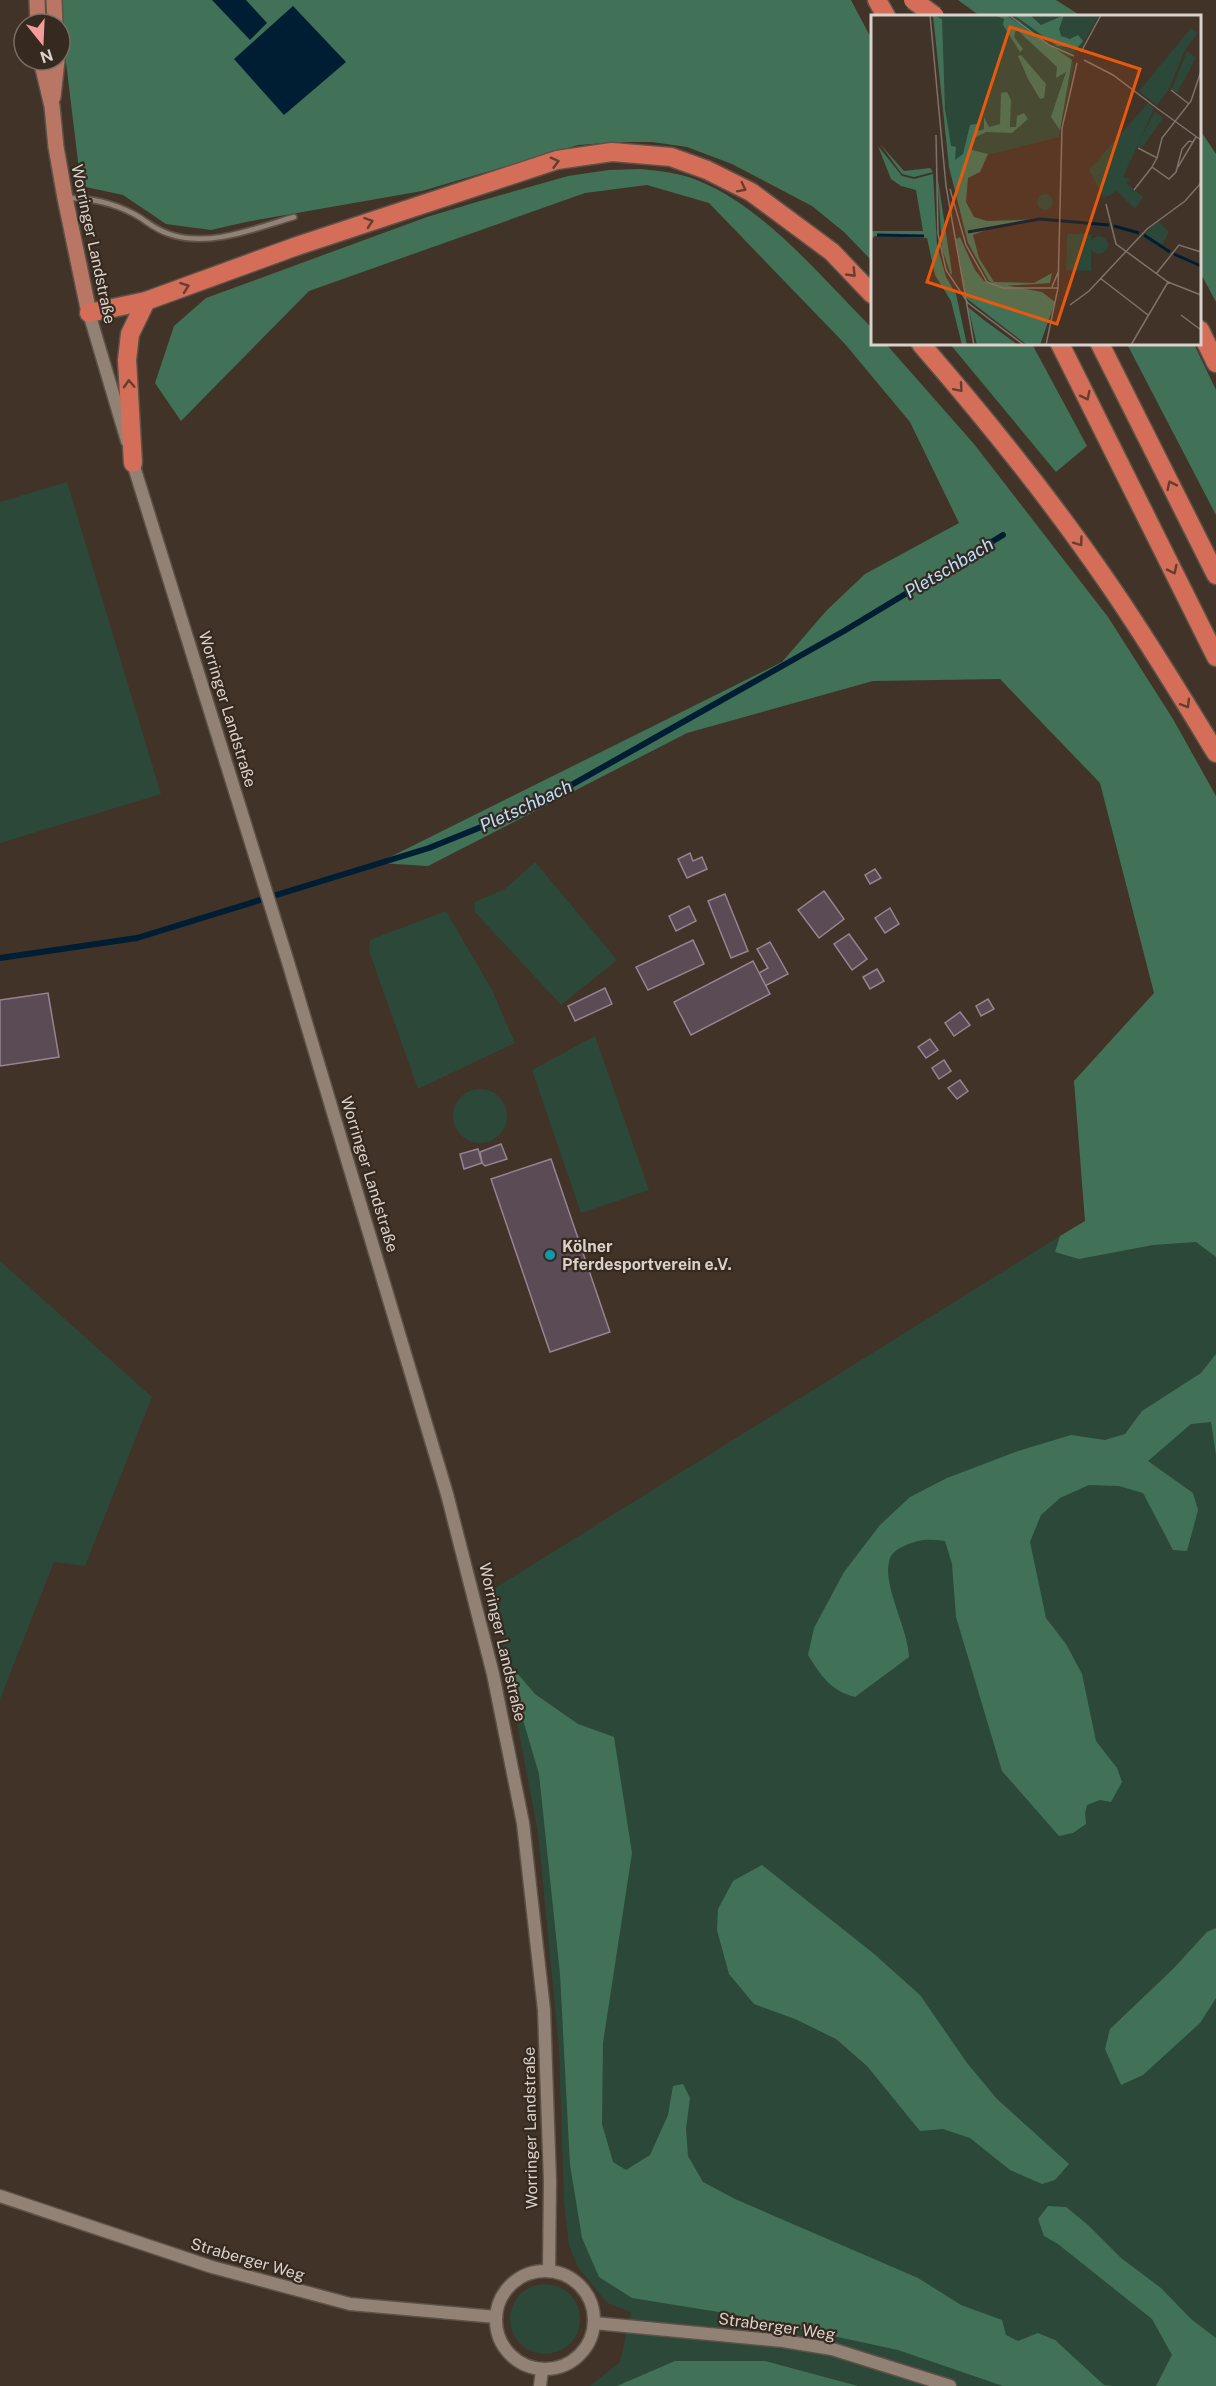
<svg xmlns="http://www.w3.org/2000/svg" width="1216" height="2386" font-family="'Public Sans',sans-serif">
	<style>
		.green { fill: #2c4838 }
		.forest { fill: #417257 }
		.water { fill: #001e33 }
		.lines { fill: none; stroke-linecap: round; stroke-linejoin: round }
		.stream { stroke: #001e33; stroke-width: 6 }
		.building { fill: #5a4b55; stroke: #968490; stroke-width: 1.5 }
		.service-casing { stroke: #5d5248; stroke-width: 8 }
		.secondary-casing { stroke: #5d5248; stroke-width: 15 }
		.primary-casing { stroke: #5d5248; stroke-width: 18 }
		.motorway-casing { stroke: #5d5248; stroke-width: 21 }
		.service { stroke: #928275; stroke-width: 4.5 }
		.secondary { stroke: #928275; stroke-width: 12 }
		.primary { stroke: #ba7664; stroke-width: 15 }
		.motorway { stroke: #d56e59; stroke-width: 18 }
		.motorway-bridge-casing { stroke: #5d5248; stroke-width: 21; stroke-linecap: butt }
		.motorway-bridge { stroke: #d56e59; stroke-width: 18 }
		.oneway { stroke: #663e30 }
		.culture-dot { fill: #0f9aa8; stroke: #36291f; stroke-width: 2 }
		.labels { text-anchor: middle; stroke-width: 4.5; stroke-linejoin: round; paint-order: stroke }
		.street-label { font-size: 16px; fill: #dad1ca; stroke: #36291f }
		.poi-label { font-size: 16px; font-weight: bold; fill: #dad1ca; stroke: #36291f; text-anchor: start }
		.water-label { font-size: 18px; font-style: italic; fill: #b7e0fe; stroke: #36291f }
		.inset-river { fill: none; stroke: #001e33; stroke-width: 3 }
		.inset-road { fill: none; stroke: #7e7269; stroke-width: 1.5 }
		.view { fill: #e8590c; fill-opacity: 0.15; stroke: #e8590c; stroke-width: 3 }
		.inset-edge { fill: none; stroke: #dad1ca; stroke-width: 3 }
	</style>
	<rect width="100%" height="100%" fill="#413328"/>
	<g class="green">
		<path d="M67 482 161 794 0 843V502Z"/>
		<path d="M535 862 617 960 561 1005 474 911 475 902 505 889Z"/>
		<path d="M446 911 492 990 515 1043 418 1089 369 951 370 940Z"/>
		<path d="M595 1036 649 1190 581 1213 532 1070Z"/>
		<circle cx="480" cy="1116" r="27"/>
		<path d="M1216 1139V2386H590L620 2362 631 2312 607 2303 578 2267 569 2246 564 2203 559 2048 538 1833 492 1590Z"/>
		<path d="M0 1261 152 1397 85 1566 54 1562 0 1699Z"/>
		<circle cx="545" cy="2319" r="35"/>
	</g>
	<g class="forest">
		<path d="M62 0H851L872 40V261L844 232 812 206 732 164 687 147 652 142H617L578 145 422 191 246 222 211 230 166 224 123 195 81 186 64 46Z"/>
		<path d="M958 0H1056L1081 16H980Z"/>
		<path d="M1200 130 1216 154V302L1200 272Z"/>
		<path d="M640 169C660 171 681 173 699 181 764 207 822 278 871 327L872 344H886L974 444 1108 617 1173 719 1216 796V1257L1196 1242 1153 1245 1079 1259 1055 1252 1060 1236 1085 1221 1074 1081 1154 993 1100 783 1000 679 873 681 687 733 428 866 378 863 782 662 827 610 865 574 959 523 910 422 845 344 709 203 647 185 585 193 309 291 181 421 155 383 174 326 206 298 427 217 480 201 568 176 609 170Z"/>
		<path d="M950 344H1032L1087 446 1056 472Z"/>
		<path d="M1127 344H1194L1216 390V515Z"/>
		<path d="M1216 1354V1455L1211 1422 1191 1424 1148 1461 1193 1493 1198 1510 1187 1551 1173 1550 1143 1493 1119 1486 1089 1485 1060 1498 1041 1515 1030 1542 1046 1618 1066 1644 1082 1674 1096 1741 1117 1768 1122 1782 1111 1802 1100 1800 1087 1805 1085 1813 1086 1824 1073 1833 1059 1836 1002 1771 956 1617 952 1564 945 1541C927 1539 921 1539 904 1546 897 1549 890 1554 889 1562 883 1587 908 1628 909 1657L855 1697C831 1691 821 1676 808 1655L814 1628 844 1572 880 1525 910 1497 947 1478 1018 1451 1071 1435 1105 1440 1125 1434 1142 1411 1201 1373Z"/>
		<path d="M505 1659 535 1694 578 1724 614 1737 632 1853 603 2043 602 2124 613 2162 626 2170 650 2155 668 2115 673 2086 683 2084 690 2098 686 2129 688 2156 703 2182 735 2199 918 2278 961 2305 1002 2320 1006 2335 1018 2341 1038 2333 1055 2340 1104 2385 1113 2386H1003L898 2350 731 2314 632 2298 599 2277 582 2238 570 2165 560 1974 539 1774Z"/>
		<path d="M762 1865 873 1953 920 1995 967 2063 997 2099 1069 2164 1055 2180 1042 2184 1010 2170 970 2138 943 2129 920 2131 867 2066 836 2039 795 2019 754 2004 729 1974 717 1930 718 1909 733 1881Z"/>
		<path d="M1216 1928V1998L1200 2023 1143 2075 1121 2085 1105 2049 1110 2029 1173 1969 1207 1932Z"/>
		<path d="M1048 2206 1066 2207 1088 2225 1121 2258 1161 2288 1191 2319 1216 2338V2386H1156L1172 2355 1152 2319 1058 2244 1044 2236 1038 2219Z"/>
		<path d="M675 2361H765L858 2386H617Z"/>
	</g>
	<g class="water">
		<path d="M212 0H246L267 23 250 40Z"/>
		<path d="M293 6 346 62 284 115 234 59Z"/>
	</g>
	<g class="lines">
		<path class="stream" d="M0 958 137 938 429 848 506 817 559 792 844 631 1003 535"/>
	</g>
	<g class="building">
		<path d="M690 853 693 861 702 857 707 869 687 878 678 859Z"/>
		<path d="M875 869 881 878 870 884 865 875Z"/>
		<path d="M824 891 844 919 819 938 798 910Z"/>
		<path d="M725 894 748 951 731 958 708 901Z"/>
		<path d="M689 906 696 921 676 931 669 916Z"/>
		<path d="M890 908 899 924 885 933 875 918Z"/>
		<path d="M849 934 867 959 852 970 834 944Z"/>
		<path d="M693 940 704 964 648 990 636 967Z"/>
		<path d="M770 942 788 974 765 986 759 973 768 968 757 949Z"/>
		<path d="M753 961 770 994 691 1035 674 1002Z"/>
		<path d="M877 969 884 981 870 989 863 977Z"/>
		<path d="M605 988 612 1004 575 1021 568 1006Z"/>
		<path d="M48 993 59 1057 0 1066V1000Z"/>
		<path d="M988 999 994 1009 981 1016 976 1006Z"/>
		<path d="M960 1012 970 1025 954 1036 945 1023Z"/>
		<path d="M930 1039 938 1050 926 1058 918 1047Z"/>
		<path d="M944 1060 951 1071 939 1079 932 1068Z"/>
		<path d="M960 1080 968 1091 957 1099 948 1088Z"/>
		<path d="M501 1144 507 1159 485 1166 482 1163 480 1152Z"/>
		<path d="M478 1149 482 1163 464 1169 460 1154Z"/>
		<path d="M551 1159 610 1332 550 1352 491 1179Z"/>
	</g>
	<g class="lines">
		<defs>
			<path id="service" d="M68 198C91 198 113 203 134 214 147 221 152 228 169 234 209 248 256 228 294 217"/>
			<g id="secondary">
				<path d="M89 313 127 441"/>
				<path d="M131 457 288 962 447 1494 493 1674 523 1823 544 2010 550 2181 549 2271"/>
				<path d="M0 2196 212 2267 350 2304 496 2317"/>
				<circle cx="545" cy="2320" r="49"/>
				<path d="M594 2323 783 2341 832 2349 950 2386"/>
				<path d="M540 2386 542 2370"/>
			</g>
			<g id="primary">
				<path d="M37 0 38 24"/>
				<path d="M54 0 55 24"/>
				<path d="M41 60 52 106 56 147 65 198 89 313"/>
				<path d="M53 97 57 60"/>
			</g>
			<g id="motorway">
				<path d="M877 0 886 16"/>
				<path d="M89 313 146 301 297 246 557 160 612 152 671 157 707 170 751 192 832 252 872 294"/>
				<path d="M1200 330 1216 363"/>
				<path d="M921 344C986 419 1049 497 1106 580 1145 636 1180 694 1216 753"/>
				<path d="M1060 344 1216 657"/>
				<path d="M1100 344 1216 575"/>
				<path d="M133 463 127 360 130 334 146 301"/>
			</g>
		</defs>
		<use href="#service" class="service-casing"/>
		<use href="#secondary" class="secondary-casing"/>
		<use href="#primary" class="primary-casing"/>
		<use href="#motorway" class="motorway-casing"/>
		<use href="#service" class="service"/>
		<use href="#secondary" class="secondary"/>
		<use href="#primary" class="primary"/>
		<use href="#motorway" class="motorway"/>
		<defs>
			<path id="motorway-bridge" d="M913 0 935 16"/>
		</defs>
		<use href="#motorway-bridge" class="motorway-bridge-casing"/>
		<use href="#motorway-bridge" class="motorway-bridge"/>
	</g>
	<defs><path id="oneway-chevron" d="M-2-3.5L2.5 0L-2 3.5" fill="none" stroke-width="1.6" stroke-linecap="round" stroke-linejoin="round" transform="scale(1.5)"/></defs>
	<g class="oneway">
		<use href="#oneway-chevron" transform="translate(555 162) rotate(-15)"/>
		<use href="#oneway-chevron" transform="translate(742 188) rotate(27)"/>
		<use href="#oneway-chevron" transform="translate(369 222) rotate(-19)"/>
		<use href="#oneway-chevron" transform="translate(852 273) rotate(46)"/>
		<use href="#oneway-chevron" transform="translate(185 287) rotate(-20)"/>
		<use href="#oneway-chevron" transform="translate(129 384) rotate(-93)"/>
		<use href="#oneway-chevron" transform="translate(959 388) rotate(49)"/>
		<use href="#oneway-chevron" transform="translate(1086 396) rotate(63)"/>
		<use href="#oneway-chevron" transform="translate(1171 485) rotate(-116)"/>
		<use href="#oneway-chevron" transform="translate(1079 542) rotate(54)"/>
		<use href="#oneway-chevron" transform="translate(1173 570) rotate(64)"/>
		<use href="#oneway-chevron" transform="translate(1186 704) rotate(59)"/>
	</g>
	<circle class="culture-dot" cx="550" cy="1255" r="6"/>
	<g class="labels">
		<g class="street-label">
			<text transform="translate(94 244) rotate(78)" y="6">Worringer Landstraße</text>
			<text transform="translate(228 709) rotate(73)" y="6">Worringer Landstraße</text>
			<text transform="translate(370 1174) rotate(73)" y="6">Worringer Landstraße</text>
			<text transform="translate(503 1642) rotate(77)" y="6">Worringer Landstraße</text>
			<text transform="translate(530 2128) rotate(-91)" y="6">Worringer Landstraße</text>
			<text transform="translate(248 2259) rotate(16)" y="6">Straberger Weg</text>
			<text transform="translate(777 2326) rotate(8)" y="6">Straberger Weg</text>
		</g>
		<g class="poi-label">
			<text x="562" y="1252">Kölner<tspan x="562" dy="18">Pferdesportverein e.V.</tspan></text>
		</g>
		<g class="water-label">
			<text transform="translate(949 568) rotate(-31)" y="6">Pletschbach</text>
			<text transform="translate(526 806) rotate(-25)" y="6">Pletschbach</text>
		</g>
	</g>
	<g transform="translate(871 15)">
		<rect width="330" height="330" fill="#413328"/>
		<path d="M66 0H228L210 32 199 40 203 50 188 122 80 149ZM320 13 327 18 314 35 298 74 286 90 268 76ZM316 36 325 43 306 78 301 74ZM277 88 283 94 252 162 259 164 255 168 272 182 264 194 246 176 233 183 218 155ZM284 96 292 103 271 133 266 131ZM166 187a8 8 0 1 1 16 0a8 8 0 1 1-16 0ZM287 206 298 217 291 230 286 231 272 220ZM196 219H220V256L195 255ZM219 230a9 9 0 1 1 18 0a9 9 0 1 1-18 0Z" fill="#2c4838"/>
		<path d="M62 0 71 4 74 93 80 131 85 132 84 145 92 139 99 110 106 109 108 116 113 114V102L118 112 129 109 130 78 136 77 140 85 139 112H145L146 101 153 98 157 104 141 118 115 117 101 124V135L117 139 109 157 97 163 95 187 103 202 116 206 175 204 125 211 102 220 108 243 123 267 163 268 181 258 179 268 131 271 118 266 97 228 78 152ZM123 0H135L201 45 189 115 180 102 195 57 185 63 186 52 145 14 143 22 152 34 149 37 132 10 133 4ZM143 0H159L170 10 193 0 188 14 190 21 199 24 207 20 212 26 206 33 186 31ZM150 40 175 69 173 83 169 84 157 64 147 41ZM9 129 33 156 59 153 62 157 43 162 31 159ZM7 131 31 161 43 164 62 159 66 230 75 262 85 279 96 330H91L80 286 64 260 56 223 4 221 0 224V216H52L45 175 30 171 20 164ZM66 158 81 258 80 260 71 234ZM89 222 104 255 113 266 171 277 184 287 169 330H156L95 283 85 224ZM97 292 113 305 147 330H106Z" fill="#417257"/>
		<path class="inset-river" d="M243 211 268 218M97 217 169 204 238 210M6 220 53 221M273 220 299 237M303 239 330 251"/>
		<path class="inset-road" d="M59 0 75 171 103 330M138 0 178 30 203 41M210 37 230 0M213 45 242 60 287 94M300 75 318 89M287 94 330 125M65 120 67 219 75 255 97 288 153 330M267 133 286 143 291 123 320 86 330 56M286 143 281 152 298 164 305 157 311 134 318 126 322 127M307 152 325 122M79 174 95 230 116 267 132 273H187M263 175 281 152M235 189 245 229 297 267 330 280M285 259 308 230 330 237M229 263 277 300M181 272 188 255M199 290 218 276 276 214 314 186 330 168M310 300 330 315M175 330 187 273 191 113 206 48M260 330 297 267"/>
		<path class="view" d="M139 12 269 54 186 309 56 267Z"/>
		<rect width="330" height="330" class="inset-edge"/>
	</g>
	<g transform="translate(42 42) rotate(162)"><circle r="28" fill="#36291f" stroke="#786c63" stroke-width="1.5"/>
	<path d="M0-4.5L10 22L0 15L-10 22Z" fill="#f59b9b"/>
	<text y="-9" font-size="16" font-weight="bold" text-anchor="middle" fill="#dad1ca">N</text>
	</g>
</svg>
